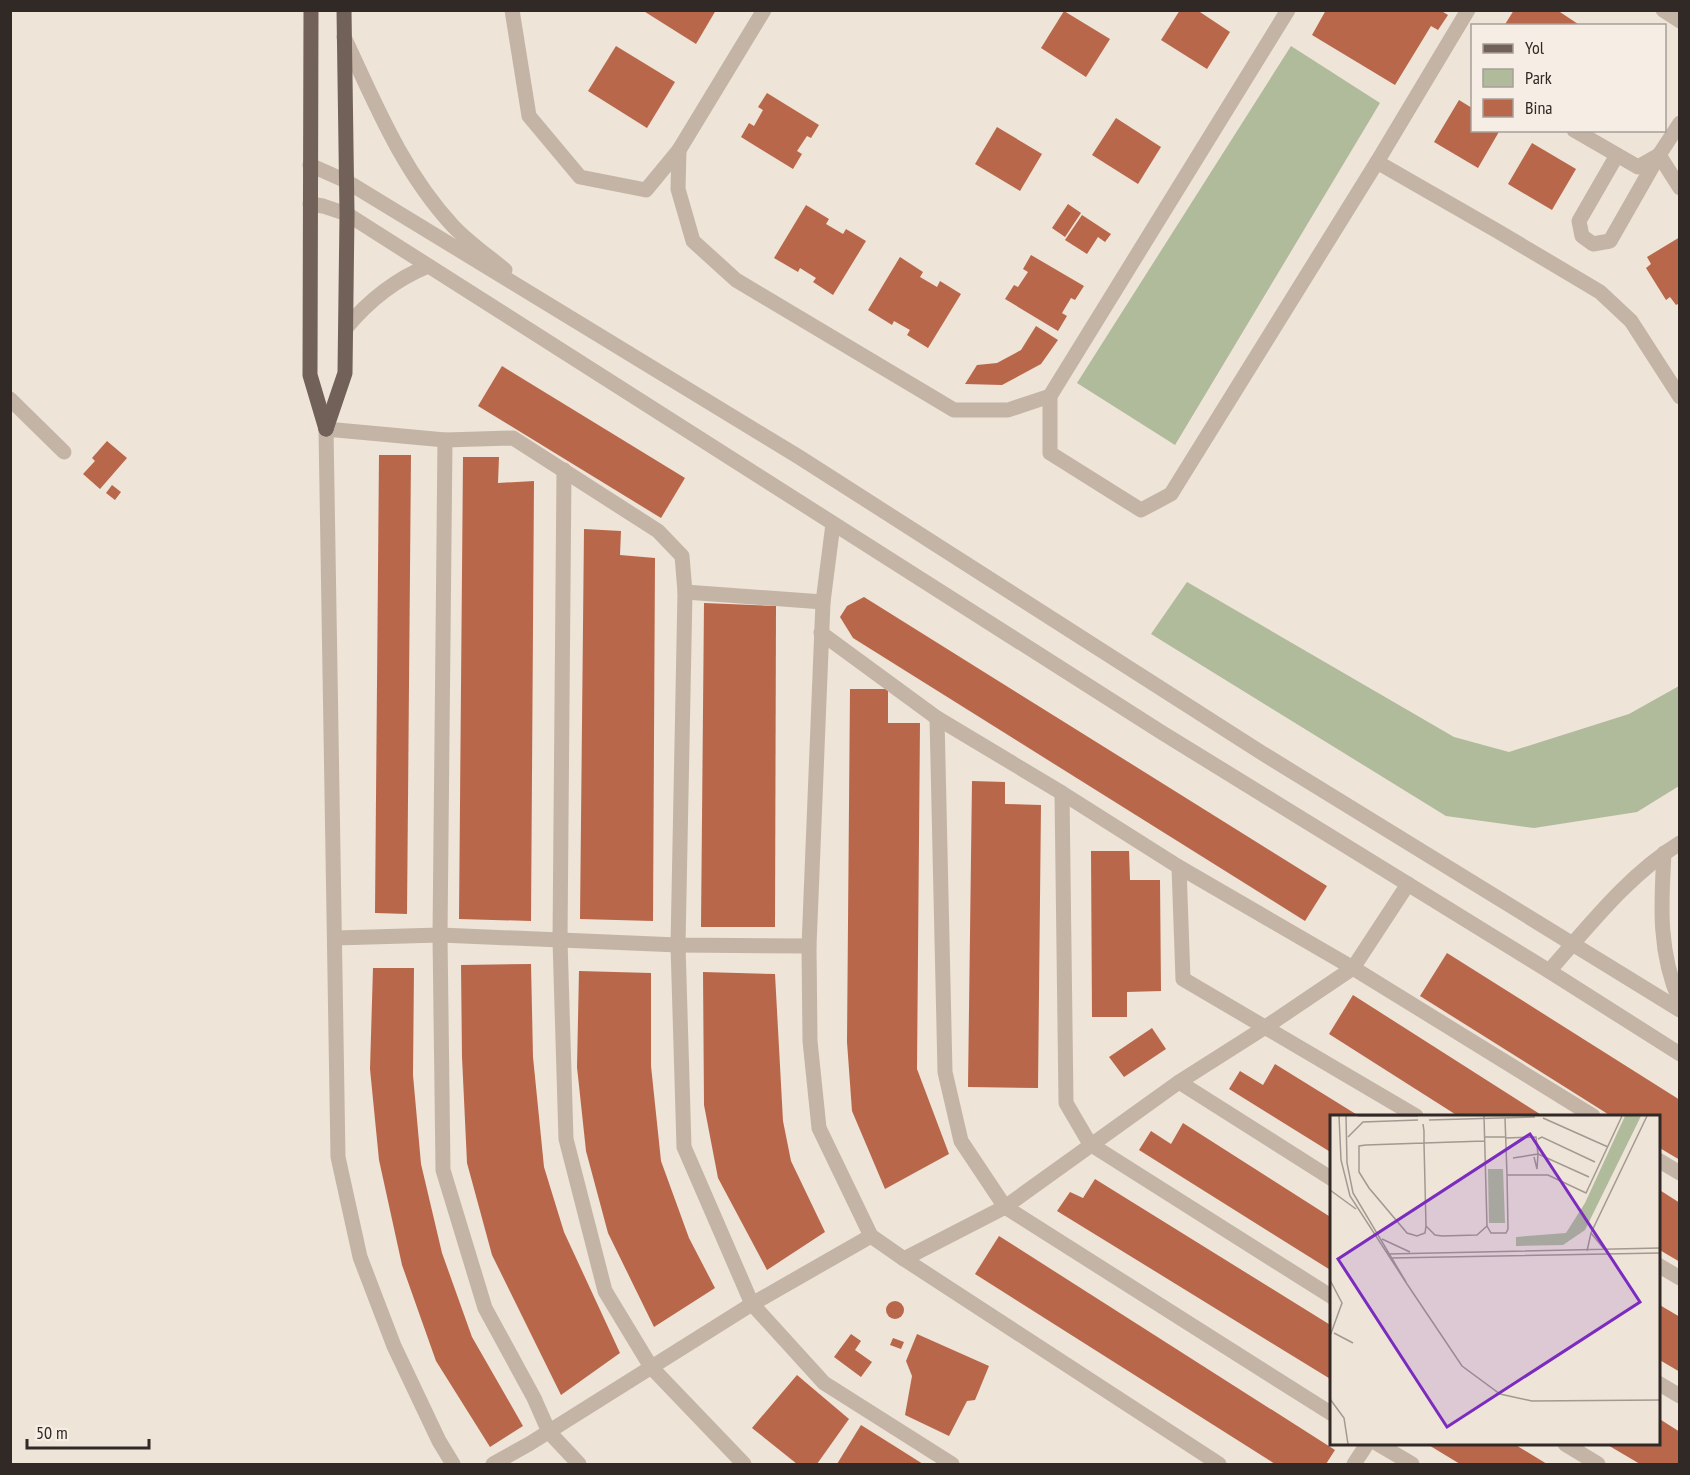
<svg xmlns="http://www.w3.org/2000/svg" width="1690" height="1475" font-family="'PT Sans Narrow',sans-serif">
	<style>
		.green { fill: #afbb9a }
		.building { fill: #b9674a }
		.lines { fill: none; stroke-linecap: round; stroke-linejoin: round }
		.minor { stroke: #c4b4a6; stroke-width: 15 }
		.major { stroke: #726158; stroke-width: 15 }
		.inset-road { fill: none; stroke: #a29991; stroke-width: 1.5 }
		.view { fill: #7b2cbf; fill-opacity: 0.15; stroke: #7b2cbf; stroke-width: 3 }
		.inset-edge { fill: none; stroke: #312926; stroke-width: 3 }
	</style>
	<rect width="100%" height="100%" fill="#eee4d8"/>
	<g class="green">
		<path d="M1291 46 1380 103 1175 445 1077 383Z"/>
		<path d="M1187 582 1454 737 1509 752 1629 714 1679 686V786L1637 812 1534 828 1446 816 1151 634Z"/>
	</g>
	<g class="building">
		<path d="M642 10H716L696 44Z"/>
		<path d="M1180 10H1197L1230 32 1207 69 1161 40Z"/>
		<path d="M1326 10H1440L1448 15 1438 30 1431 26 1395 85 1312 35Z"/>
		<path d="M1514 10H1557L1581 26H1504Z"/>
		<path d="M1064 11 1110 39 1086 77 1041 48Z"/>
		<path d="M616 46 675 82 647 128 588 91Z"/>
		<path d="M767 93 819 125 811 138 807 136 797 151 802 154 793 169 741 137 749 123 754 126 763 110 758 107Z"/>
		<path d="M1459 100 1472 108V130H1500L1478 168 1434 142Z"/>
		<path d="M1116 118 1161 147 1138 184 1092 155Z"/>
		<path d="M997 127 1042 154 1020 191 975 164Z"/>
		<path d="M1532 143 1576 169 1552 210 1508 184Z"/>
		<path d="M1068 204 1081 213 1065 237 1052 228Z"/>
		<path d="M806 205 829 219 826 224 843 234 846 229 866 241 833 295 813 282 816 278 800 268 798 272 774 258Z"/>
		<path d="M1082 215 1111 234 1105 242 1098 237 1087 254 1065 240Z"/>
		<path d="M1680 237V303L1676 305 1670 297 1666 300 1646 268 1651 264 1647 257Z"/>
		<path d="M1031 255 1084 286 1075 300 1071 298 1062 313 1067 316 1058 331 1005 299 1014 285 1018 287 1028 272 1023 269Z"/>
		<path d="M900 257 923 272 920 277 937 287 940 281 961 294 928 348 907 335 910 330 894 321 892 325 868 310Z"/>
		<path d="M1036 326 1058 340 1041 364 1002 385 965 384 977 365 997 363 1021 350Z"/>
		<path d="M502 366 685 478 661 518 478 406Z"/>
		<path d="M107 441 127 458 100 489 83 474 95 461 92 458Z"/>
		<path d="M379 455H411L407 914 375 913Z"/>
		<path d="M463 457H499L498 483 534 481 531 921 459 919Z"/>
		<path d="M112 485 121 492 115 500 106 493Z"/>
		<path d="M584 529 621 531 620 555 655 558 653 921 580 919Z"/>
		<path d="M864 597 1327 886 1305 921 853 638 840 617 847 606Z"/>
		<path d="M704 603 776 606 775 927H701Z"/>
		<path d="M850 689H888V723H920L917 1069 949 1154 885 1189 852 1111 847 1042Z"/>
		<path d="M972 781 1005 782V804L1041 805 1038 1088 968 1087Z"/>
		<path d="M1091 851H1129L1130 880H1160L1161 991 1127 992V1017H1092Z"/>
		<path d="M1447 953 1680 1100V1160L1658 1147V1116H1611L1420 996Z"/>
		<path d="M531 964 533 1057 544 1167 564 1232 620 1353 561 1395 492 1255 467 1163 462 1057 461 965Z"/>
		<path d="M373 968H414L413 1075 421 1164 442 1253 472 1337 523 1426 490 1447 436 1361 402 1265 379 1160 370 1069Z"/>
		<path d="M579 971 651 973V1066L661 1161 689 1238 715 1288 654 1327 608 1233 586 1151 577 1067Z"/>
		<path d="M703 972 775 974 783 1121 791 1161 825 1232 767 1270 718 1178 704 1105Z"/>
		<path d="M1353 995 1543 1116H1458L1329 1034Z"/>
		<path d="M1152 1028 1166 1049 1124 1077 1109 1057Z"/>
		<path d="M1275 1064 1359 1116H1332V1153L1229 1089 1240 1071 1263 1085Z"/>
		<path d="M1183 1123 1332 1218V1271L1139 1150 1151 1131 1171 1144Z"/>
		<path d="M1095 1179 1332 1326V1380L1057 1211 1070 1192 1083 1198Z"/>
		<path d="M1658 1189 1680 1203V1262L1658 1249Z"/>
		<path d="M999 1236 1335 1450 1326 1464H1275L975 1274Z"/>
		<circle cx="895" cy="1310" r="9"/>
		<path d="M1658 1304 1680 1317V1372L1658 1359Z"/>
		<path d="M851 1334 861 1341 855 1350 872 1362 861 1377 834 1357Z"/>
		<path d="M917 1334 989 1366 975 1400 967 1401 949 1436 905 1415 912 1376 906 1361Z"/>
		<path d="M893 1338 904 1342 901 1349 890 1345Z"/>
		<path d="M797 1375 849 1419 817 1464H797L752 1428Z"/>
		<path d="M1658 1418 1680 1432V1464H1640L1606 1444H1658Z"/>
		<path d="M861 1425 923 1464H837Z"/>
		<path d="M1427 1444H1514L1547 1464H1460Z"/>
	</g>
	<g class="lines">
		<g class="minor">
			<path d="M512 10 529 116 580 177 646 190 679 150 764 10"/>
			<path d="M1288 10 1050 396V453L1141 510 1171 494 1377 162"/>
			<path d="M1468 10 1377 162 1499 232 1600 292 1631 321 1680 397"/>
			<path d="M1663 10 1680 21"/>
			<path d="M344 37C375 103 402 171 453 226 468 242 488 256 505 270"/>
			<path d="M1680 123 1659 155 1680 188"/>
			<path d="M1574 130 1638 167 1659 155"/>
			<path d="M679 150 678 189 693 241 736 280 954 410H1008L1050 396"/>
			<path d="M1617 155 1579 221 1582 236 1593 244 1610 241 1659 155"/>
			<path d="M310 165 346 181 799 457 1262 753 1680 1010"/>
			<path d="M310 204 323 206 347 214 1161 732 1549 971 1680 1054"/>
			<path d="M346 328C369 300 394 280 428 266"/>
			<path d="M10 399 64 452"/>
			<path d="M445 440 440 935 443 1170 485 1308 534 1398 549 1432 579 1464"/>
			<path d="M564 470 560 940 566 1139 605 1291 651 1367 744 1464"/>
			<path d="M833 524 823 602 809 946 810 1041 819 1128 871 1236 904 1259 1219 1464"/>
			<path d="M685 592 678 945 684 1147 752 1304 824 1383 952 1464"/>
			<path d="M821 633 937 718 1062 793 1179 867 1353 968 1593 1116"/>
			<path d="M937 718 945 1072 961 1141 1005 1207 1332 1414"/>
			<path d="M1062 793 1066 1103 1090 1144 1332 1297"/>
			<path d="M1664 853C1661 905 1658 952 1680 1002"/>
			<path d="M1179 867 1183 979 1416 1116"/>
			<path d="M335 938 440 935 678 945 809 946"/>
			<path d="M1549 971C1589 926 1628 875 1680 843"/>
			<path d="M1179 1082 1332 1179"/>
			<path d="M1658 1160 1680 1173"/>
			<path d="M904 1259 1005 1207 1179 1082 1264 1028 1353 968 1408 884"/>
			<path d="M1658 1265 1680 1278"/>
			<path d="M1658 1383 1680 1396"/>
			<path d="M1378 1444 1412 1464"/>
			<path d="M1565 1444 1598 1464"/>
			<path d="M453 1464 439 1441 394 1346 360 1257 338 1157 326 429 445 440 513 438 658 531 682 556 685 592 823 602"/>
			<path d="M493 1464 529 1444 752 1304 871 1236"/>
			<path d="M1354 1464 1367 1444"/>
		</g>
		<g class="major">
			<path d="M311 10 310 375 326 429"/>
			<path d="M326 429 345 373 347 214 344 10"/>
		</g>
	</g>
	<g transform="translate(1330 1115)">
		<rect width="330" height="330" fill="#eee4d8"/>
		<path d="M295 1H311L255 115 233 130 186 131V122L236 118 255 88ZM158 54H173L175 108H159Z" fill="#afbb9a"/>
		<path class="inset-road" d="M9 1 11 45 20 81 77 169M16 1 17 48 23 78 76 167M28 1H88M154 1 157 111 161 118H176L178 114 177 60M175 3 177 60H218L256 78 292 1M213 3 278 32M99 5 205 2M93 9 94 16V28L96 111 95 118 87 121 77 118 39 73 29 57V31L36 30 94 28 155 26M18 22 33 7 88 5M155 22H175M175 23 206 22 208 39 259 62M208 24 212 22 265 47M183 43 208 39 207 54 204 42M0 75 26 94M96 111 105 120 112 121 147 120 157 111M261 118 274 134M52 124 80 137M257 136 261 118 317 1M58 139 330 133M61 143 330 138M0 165 12 188 0 221M77 169 132 251 170 279 202 286 330 285M4 218 23 228M0 284 14 303 18 329"/>
		<path class="view" d="M200 19 310 187 117 312 8 144Z"/>
		<rect width="330" height="330" class="inset-edge"/>
	</g>
	<rect width="1690" height="1475" fill="none" stroke="#312926" stroke-width="24"/>
	<rect x="1471" y="24" width="195" height="108" fill="#f6eee4" stroke="#a79f98" stroke-width="1.5"/>
	<rect x="1483" y="44" width="30" height="9" fill="#726158" stroke="#a79f98" stroke-width="1.5"/>
	<text x="1525" y="54" font-size="18" fill="#312926">Yol</text>
	<rect x="1483" y="69" width="30" height="18" fill="#afbb9a" stroke="#a79f98" stroke-width="1.5"/>
	<text x="1525" y="84" font-size="18" fill="#312926">Park</text>
	<rect x="1483" y="99" width="30" height="18" fill="#b9674a" stroke="#a79f98" stroke-width="1.5"/>
	<text x="1525" y="114" font-size="18" fill="#312926">Bina</text>
	<path d="M27 1439v9h122v-9" fill="none" stroke="#312926" stroke-width="3"/>
	<text x="36" y="1439" font-size="18" fill="#312926" stroke="#f6eee4" stroke-width="4.5" paint-order="stroke">50 m</text>
</svg>
